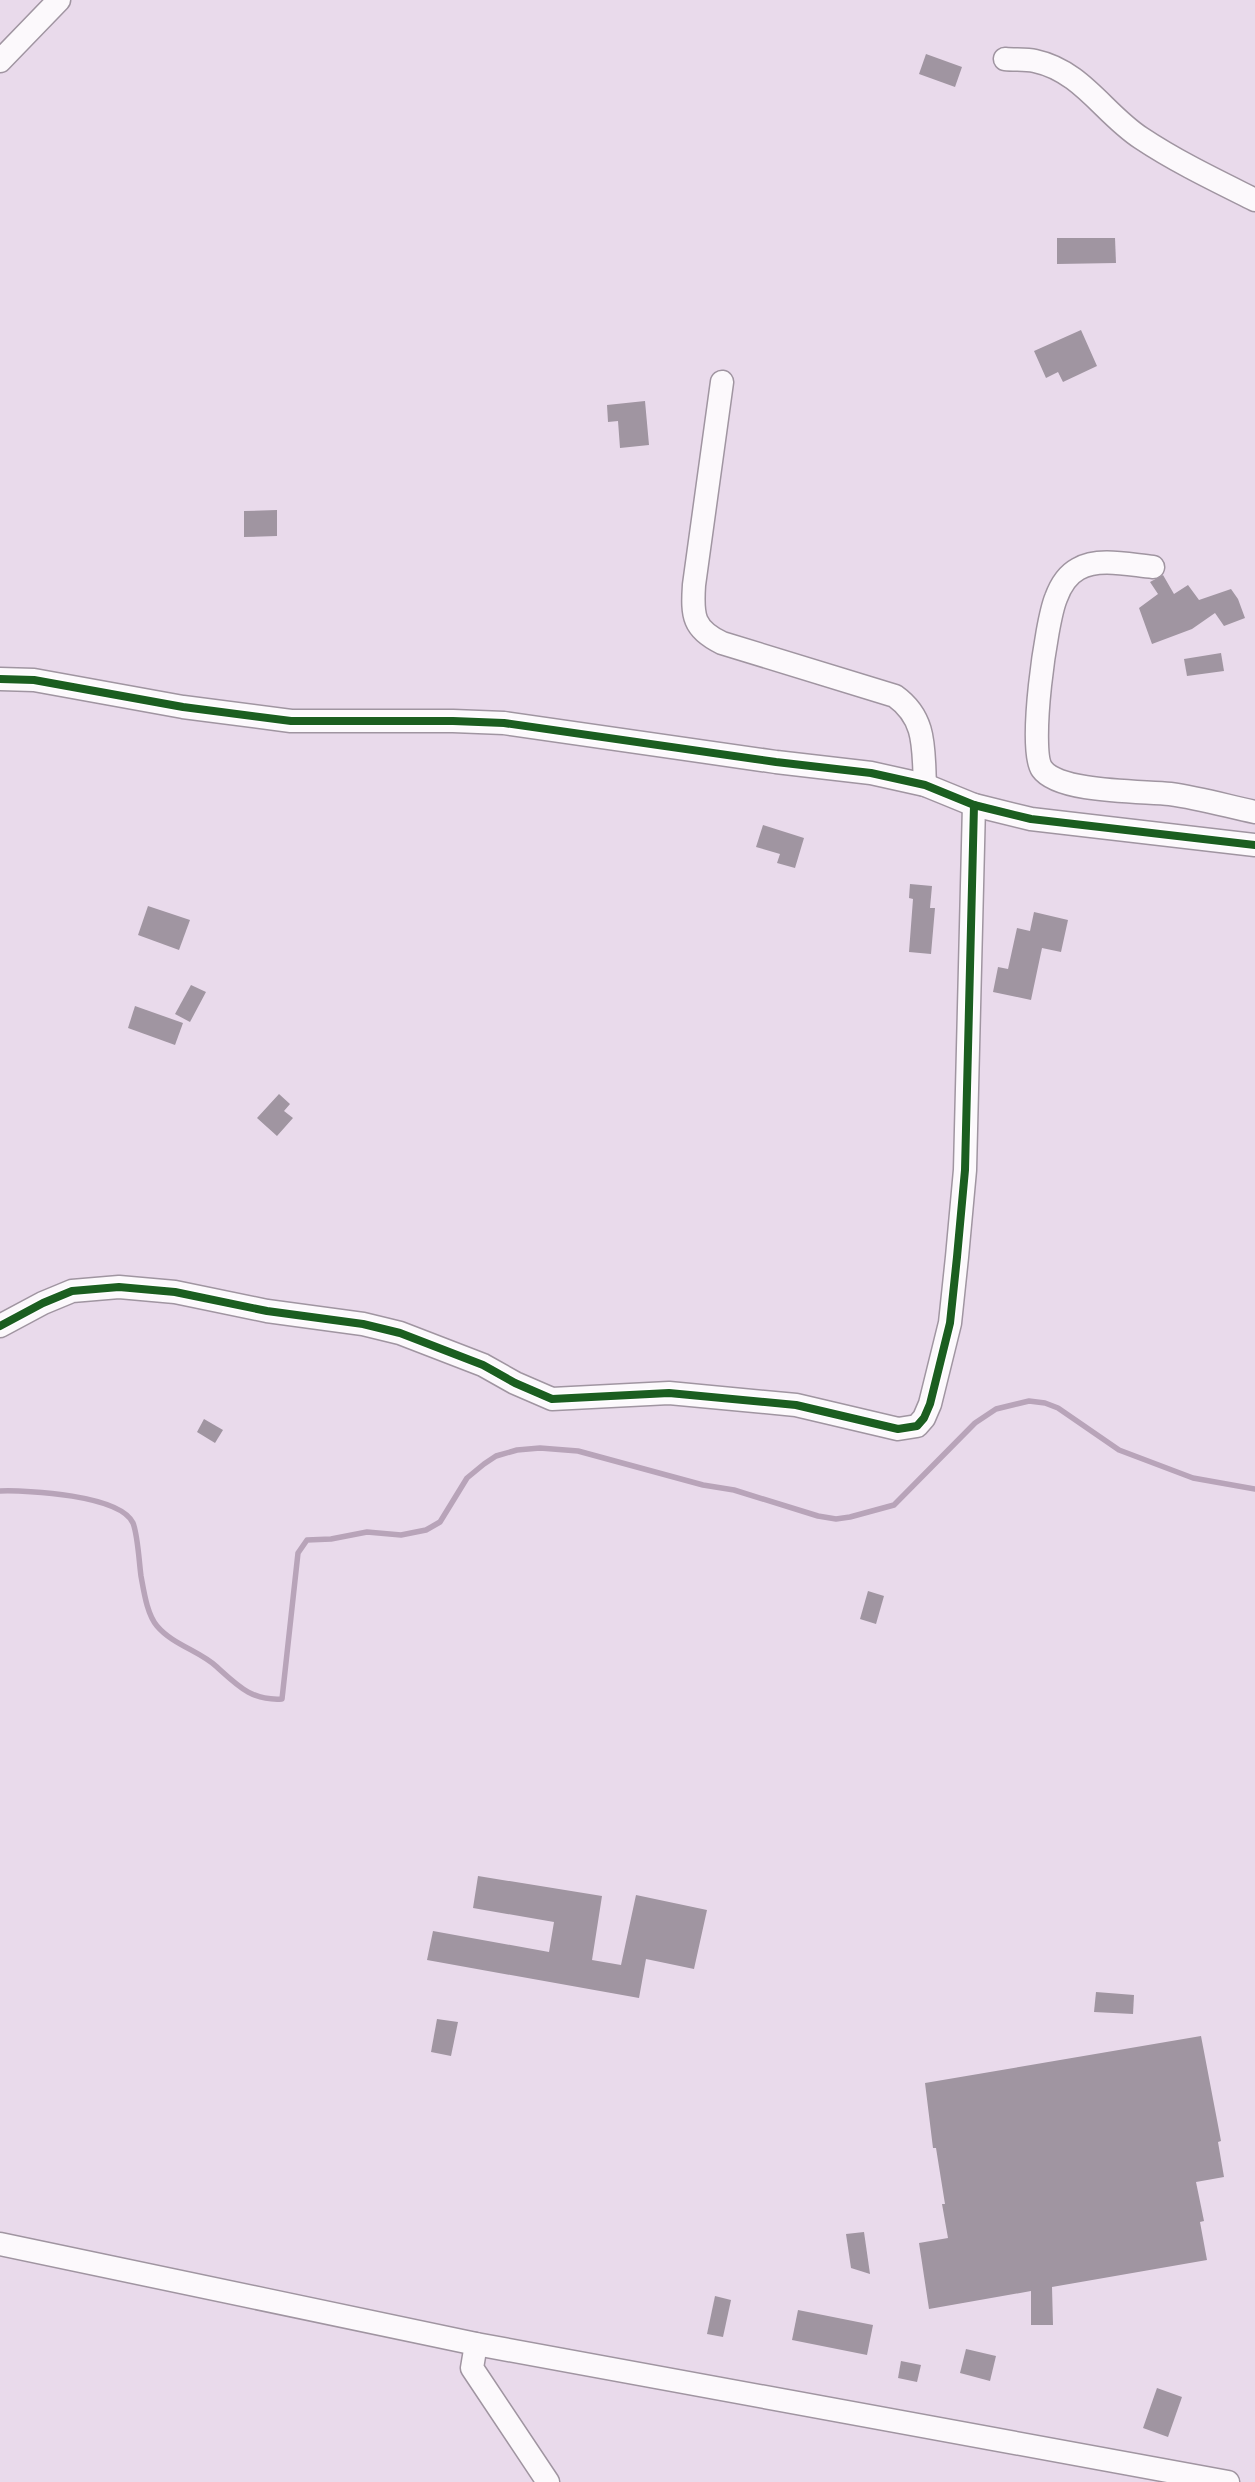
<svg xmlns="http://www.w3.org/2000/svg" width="1255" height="2482" font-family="Roboto,sans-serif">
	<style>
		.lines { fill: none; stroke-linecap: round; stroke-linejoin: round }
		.stream { stroke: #b8a4b9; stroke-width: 5.5 }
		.building { fill: #a095a1 }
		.minor-casing { stroke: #a095a1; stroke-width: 25 }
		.minor { stroke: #fcf9fc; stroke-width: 22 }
		.cycleway-casing { stroke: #fff; stroke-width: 11 }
		.cycleway { stroke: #1b5e20; stroke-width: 8 }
	</style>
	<rect width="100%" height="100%" fill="#e9daeb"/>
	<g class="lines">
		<path class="stream" d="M0 1491C28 1490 120 1495 133 1523 138 1536 139 1562 141 1576 144 1592 147 1614 157 1626 173 1645 200 1651 217 1667 238 1686 252 1701 282 1699L298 1553 307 1540 331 1539 367 1532 401 1535 426 1530 440 1522 467 1478 484 1464 496 1456 517 1450 540 1448 578 1451 703 1485 734 1490 818 1516 836 1519 850 1517 894 1505 975 1423 996 1409 1029 1401 1045 1403 1058 1408 1119 1450 1193 1478 1255 1489"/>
	</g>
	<g class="building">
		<path d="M926 54 962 67 955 87 919 74Z"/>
		<path d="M1057 238H1115L1116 263 1057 264Z"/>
		<path d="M1081 330 1097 366 1063 382 1058 372 1046 378 1034 351Z"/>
		<path d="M645 401 649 445 620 448 618 421 608 422 607 405Z"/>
		<path d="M277 510V536L244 537V511Z"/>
		<path d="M1163 575 1174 594 1188 585 1199 600 1231 589 1238 599 1245 618 1224 626 1215 613 1192 629 1152 644 1139 608 1158 594 1150 582Z"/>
		<path d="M1221 653 1224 671 1187 676 1184 659Z"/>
		<path d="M763 825 804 838 795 868 777 863 780 854 756 847Z"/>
		<path d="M910 884 932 886 930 908H935L931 954 909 952 913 899 909 898Z"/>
		<path d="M148 906 190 920 179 950 138 935Z"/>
		<path d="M1034 912 1068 920 1061 952 1042 948 1031 1000 993 992 998 967 1008 969 1017 928 1030 931Z"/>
		<path d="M191 985 206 992 190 1022 175 1014Z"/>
		<path d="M135 1006 183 1023 175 1045 128 1028Z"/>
		<path d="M279 1094 290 1104 284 1111 293 1118 277 1136 257 1118Z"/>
		<path d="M204 1419 223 1430 215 1443 197 1432Z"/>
		<path d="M868 1591 884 1596 876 1624 860 1619Z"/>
		<path d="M478 1876 602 1896 592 1960 621 1965 636 1895 707 1910 694 1969 646 1959 639 1998 427 1960 433 1931 549 1952 554 1922 473 1908Z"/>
		<path d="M1096 1992 1134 1995 1133 2014 1094 2012Z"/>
		<path d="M437 2019 458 2022 451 2056 431 2052Z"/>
		<path d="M1201 2036 1221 2141 1218 2142 1224 2177 1196 2182 1204 2221 1200 2222 1207 2260 1052 2287 1053 2325H1031V2291L929 2309 919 2243 948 2238 942 2204H945L936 2148H933L925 2083Z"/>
		<path d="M864 2232 870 2274 851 2268 846 2234Z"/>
		<path d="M715 2296 731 2300 723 2337 707 2334Z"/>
		<path d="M798 2310 873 2325 867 2355 792 2340Z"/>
		<path d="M966 2349 996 2356 990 2381 960 2373Z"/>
		<path d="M901 2361 921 2365 917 2382 898 2378Z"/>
		<path d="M1157 2388 1182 2397 1168 2437 1143 2428Z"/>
	</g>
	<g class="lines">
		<defs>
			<g id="minor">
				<path d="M1005 59C1015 60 1026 59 1035 61 1082 71 1104 114 1141 138 1177 162 1217 181 1255 200"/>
				<path d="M0 61 59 0"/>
				<path d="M722 382 694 585C692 616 693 629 722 643L895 696C927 719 923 749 925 785"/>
				<path d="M1153 567C1130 565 1099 557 1078 569 1067 575 1060 587 1056 598 1046 622 1028 750 1042 769 1059 793 1142 791 1170 794 1199 798 1227 806 1255 812"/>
				<path d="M0 679 34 680 183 707 291 721H453L504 723 776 762 871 773 925 785 974 805 1031 819 1255 845"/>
				<path d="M0 1326 43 1303 72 1291 119 1287 175 1292 267 1311 363 1324 400 1333 483 1365 515 1383 552 1399 669 1393 796 1405 898 1429 917 1426 924 1418 930 1404 950 1323 957 1257 965 1170 974 805"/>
				<path d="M0 2244 476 2344 1228 2482"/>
				<path d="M476 2344 472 2368 548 2482"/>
			</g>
		</defs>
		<use href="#minor" class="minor-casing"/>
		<use href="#minor" class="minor"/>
		<defs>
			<g id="cycleway">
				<path d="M0 679 34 680 183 707 291 721H453L504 723 776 762 871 773 925 785 974 805 1031 819 1255 845"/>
				<path d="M0 1326 43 1303 72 1291 119 1287 175 1292 267 1311 363 1324 400 1333 483 1365 515 1383 552 1399 669 1393 796 1405 898 1429 917 1426 924 1418 930 1404 950 1323 957 1257 965 1170 974 805"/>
			</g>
		</defs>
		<use href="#cycleway" class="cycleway-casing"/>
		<use href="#cycleway" class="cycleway"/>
	</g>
</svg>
